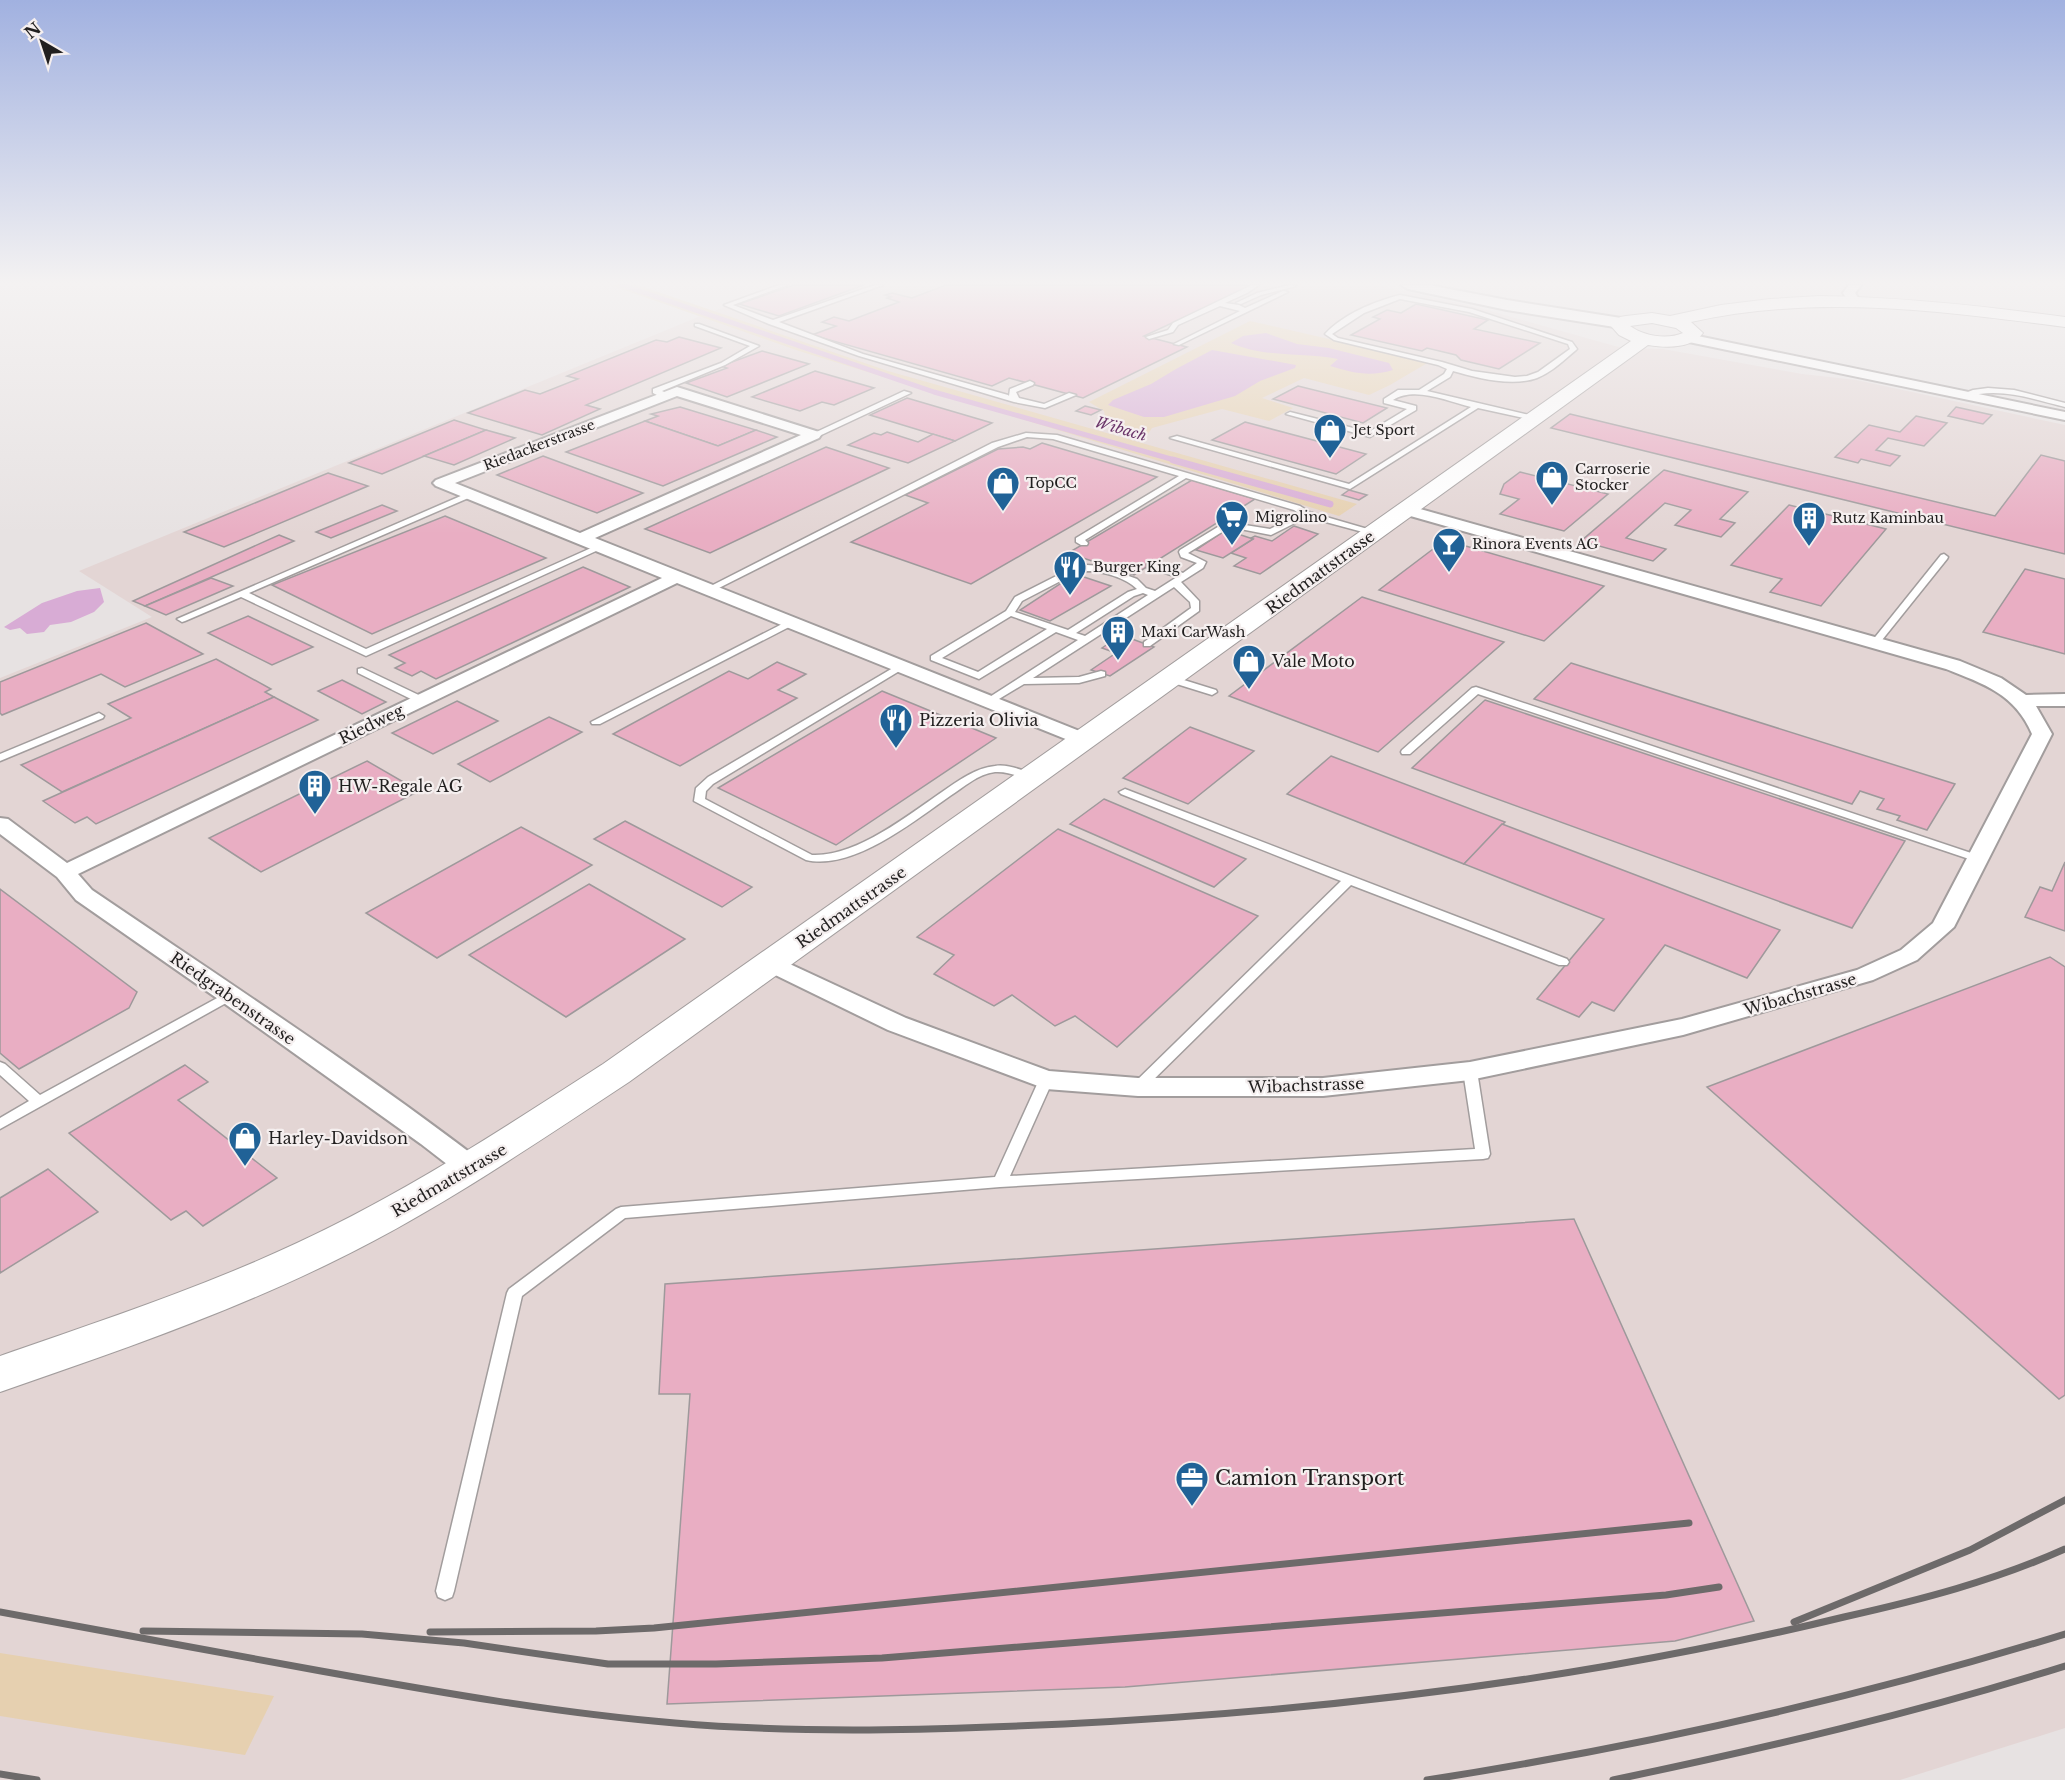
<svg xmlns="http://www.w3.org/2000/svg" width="2065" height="1780" font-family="'Libre Baskerville',serif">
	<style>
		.built { fill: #e3d5d4 }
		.green { fill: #e6d0b0 }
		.water { fill: #d8acd5 }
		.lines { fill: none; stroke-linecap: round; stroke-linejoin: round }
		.stream-far1 { stroke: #d8acd5; stroke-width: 5 }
		.stream { stroke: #d8acd5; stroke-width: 7 }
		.building { fill: #e9aec3; stroke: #9e999b; stroke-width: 1.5 }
		.service-casing { stroke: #a29d9d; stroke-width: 3 }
		.minor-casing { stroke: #a29d9d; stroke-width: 4 }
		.tertiary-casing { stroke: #a29d9d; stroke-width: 4 }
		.secondary-casing { stroke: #a29d9d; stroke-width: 2 }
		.service { fill: #fff; fill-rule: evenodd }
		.minor { fill: #fff; fill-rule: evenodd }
		.tertiary { fill: #fff; fill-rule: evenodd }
		.secondary { fill: #fff; fill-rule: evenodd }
		.rail { stroke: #6d6a6a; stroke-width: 7 }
		.labels { text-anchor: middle; stroke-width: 4.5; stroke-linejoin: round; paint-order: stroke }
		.far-poi-label { font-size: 14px; fill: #211f1f; stroke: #f5efef; text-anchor: start }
		.far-street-label { font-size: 14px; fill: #211f1f; stroke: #f5efef }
		.far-water-label { font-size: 15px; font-style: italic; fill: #6c376b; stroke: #f5efef }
		.street-label { font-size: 16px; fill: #211f1f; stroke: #f5efef }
		.poi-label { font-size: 16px; fill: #211f1f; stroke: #f5efef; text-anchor: start }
		.near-poi-label { font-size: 20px; fill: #211f1f; stroke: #f5efef; text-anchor: start }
	</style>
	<rect width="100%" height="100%" fill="#e7e2e2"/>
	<path class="built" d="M787 285H1375L1472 306 1622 348 1663 349 1802 374 1856 380 2065 425V1728L1900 1780H0V678L152 617 79 571 708 313Z"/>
	<g class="green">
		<path d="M610 285H638L888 371 1357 504 1339 516 799 351Z"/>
		<path d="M1250 321 1429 362 1390 385 1369 395 1304 378 1262 398 1293 408 1269 421 1222 409 1152 428 1148 434 1112 422 1105 416 1104 411 1089 402Z"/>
		<path d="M0 1653 274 1696 245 1755 0 1716Z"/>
	</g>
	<g class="water">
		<path d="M1266 333 1297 344 1329 348 1389 363 1393 370C1370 377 1353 373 1330 366L1338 359C1303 352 1264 358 1231 343L1243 336Z"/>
		<path d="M1212 350 1296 365 1295 368 1260 381 1235 396 1164 417H1144L1108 405 1113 400 1151 384 1176 369Z"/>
		<path d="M100 588 104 602 94 612 71 622 50 625 44 632 27 634 20 628 10 630 4 627 42 603 77 591Z"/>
	</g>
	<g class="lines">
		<path class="stream-far1" d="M622 285 934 392 1178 461"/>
		<path class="stream" d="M1173 460 1330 504"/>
	</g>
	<g class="building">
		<path d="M794 285H864L779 316 739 304Z"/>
		<path d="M946 285H1247L1249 287 1144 336 1187 347 1083 398 1009 378 992 386 812 335 836 326 822 322 834 317 849 321 899 302 887 298 891 297 885 295 892 293 912 298Z"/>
		<path d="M1416 304 1488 320 1474 329 1540 343 1499 369 1461 360 1456 355 1427 348 1422 351 1351 335 1380 319 1373 317 1387 310 1401 313Z"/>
		<path d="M679 337 721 348 586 405 600 409 542 435 468 413 525 390 540 394 578 379 567 376 656 340 667 342Z"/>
		<path d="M762 351 809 364 727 397 686 383 727 368 721 366Z"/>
		<path d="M815 371 874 388 834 405 822 402 800 411 752 397Z"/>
		<path d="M1298 386 1387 408 1363 423 1273 399Z"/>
		<path d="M907 398 992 423 955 441 870 415Z"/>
		<path d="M1085 406 1101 410 1091 415 1076 411Z"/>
		<path d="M680 407 756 430 718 446 645 421 658 416 651 414Z"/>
		<path d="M1956 407 1992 415 1983 424 1948 416Z"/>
		<path d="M1570 414 1995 516 2041 455 2065 461V554L1551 428Z"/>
		<path d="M1916 416 1947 423 1924 446 1888 438 1876 450 1900 456 1890 466 1861 459 1858 463 1835 457 1869 425 1900 432Z"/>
		<path d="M454 420 486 430 382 474 349 463Z"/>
		<path d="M645 421 718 446 756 430 777 437 663 486 566 452Z"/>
		<path d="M1245 422 1366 454 1336 474 1212 440Z"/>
		<path d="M486 430 515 438 454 465 424 456Z"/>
		<path d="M887 432 918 442 933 434 955 441 908 463 848 445 874 433 881 435Z"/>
		<path d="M1042 443 1157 477 971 584 851 542 928 503 905 495 998 449 1023 447 1030 449Z"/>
		<path d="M826 447 889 468 710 553 645 529Z"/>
		<path d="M543 456 643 493 597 513 497 475Z"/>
		<path d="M1664 470 1748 492 1720 519 1735 523 1721 537 1675 525 1691 510 1665 503 1626 538 1666 549 1653 561 1581 541Z"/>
		<path d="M1520 472 1608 494 1564 531 1500 514 1519 499 1500 494 1504 484Z"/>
		<path d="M328 473 368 486 224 547 184 532Z"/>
		<path d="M1192 480 1255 499 1134 575 1068 553Z"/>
		<path d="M1349 490 1367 495 1359 500 1342 495Z"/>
		<path d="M382 505 397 511 331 538 316 532Z"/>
		<path d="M1789 505 1886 529 1821 606 1770 592 1782 579 1731 565Z"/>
		<path d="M445 516 546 558 372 634 272 585Z"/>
		<path d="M1294 526 1318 534 1260 574 1234 566 1246 558 1231 553 1253 539 1251 538 1255 536 1272 541Z"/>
		<path d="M1226 530 1253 539 1223 558 1196 550Z"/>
		<path d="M279 535 294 541 145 606 133 601Z"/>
		<path d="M1445 540 1604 586 1544 641 1379 590Z"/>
		<path d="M583 567 630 587 436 679 421 671 412 676 395 668 405 663 389 655Z"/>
		<path d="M2025 569 2065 579V654L1983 632Z"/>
		<path d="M1075 574 1111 586 1050 621 1020 610Z"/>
		<path d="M211 578 233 586 166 615 145 606Z"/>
		<path d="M1362 597 1504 642 1378 752 1229 696Z"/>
		<path d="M248 616 313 647 272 665 208 633Z"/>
		<path d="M146 623 203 654 125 687 101 674 2 715 0 713V682Z"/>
		<path d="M1121 635 1154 647 1110 676 1091 670 1116 653 1102 648Z"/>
		<path d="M216 659 271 689 265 692 274 697 62 792 21 765 131 718 108 704Z"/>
		<path d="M777 662 806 674 778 690 797 698 680 766 613 734 729 671 748 679Z"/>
		<path d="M1571 663 1955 784 1927 830 1897 820 1900 816 1877 809 1884 799 1860 791 1852 804 1534 699Z"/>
		<path d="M342 680 386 702 362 714 318 691Z"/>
		<path d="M882 691 996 738 836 845 718 788Z"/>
		<path d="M274 697 318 720 96 824 87 817 75 823 43 801Z"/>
		<path d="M1485 700 1905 841 1852 928 1412 768Z"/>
		<path d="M457 701 498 721 433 754 392 733Z"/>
		<path d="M549 717 582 732 490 782 458 764Z"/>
		<path d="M1190 727 1254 751 1188 804 1123 778Z"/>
		<path d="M1331 756 1505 822 1464 864 1287 794Z"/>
		<path d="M367 761 419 791 261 872 209 838Z"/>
		<path d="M1104 799 1246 859 1214 887 1070 824Z"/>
		<path d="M625 821 752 887 722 907 594 839Z"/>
		<path d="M1502 824 1780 930 1747 978 1665 945 1614 1011 1592 1002 1579 1017 1537 999 1604 919 1464 864Z"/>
		<path d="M521 827 592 865 437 958 366 913Z"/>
		<path d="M1058 829 1258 916 1117 1047 1075 1016 1055 1026 1012 995 994 1006 934 974 954 955 917 937Z"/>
		<path d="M2065 862V931L2025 917 2040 887 2052 891Z"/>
		<path d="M589 884 685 939 566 1017 469 955Z"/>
		<path d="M0 889 137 992 129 1008 19 1069 0 1053Z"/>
		<path d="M2050 957 2065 967V1395L2059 1399 1707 1087Z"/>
		<path d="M185 1065 208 1082 178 1100 277 1178 203 1226 186 1211 171 1220 69 1133Z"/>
		<path d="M48 1169 98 1212 0 1273V1198Z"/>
		<path d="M1574 1219 1754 1621 1675 1641 1125 1687 667 1704 690 1394H659L665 1284Z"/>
	</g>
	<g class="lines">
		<defs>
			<g id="service">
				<path d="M779 285H787L733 305 773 320 875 285H883L779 322 863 354 1008 395 1009 396 1010 389 1030 381 1034 383 1033 385 1016 392 1019 398 1044 404 1069 393 1076 395 1045 408 1014 402 859 356 769 324 724 305Z"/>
				<path d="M1252 285H1259L1247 293 1225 303 1239 305 1245 308 1283 291 1288 292 1179 345 1174 344 1240 311 1220 306 1178 325 1173 332 1149 339 1146 337 1168 330 1173 323Z"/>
				<path d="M1290 285 1296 286 1261 295 1241 304 1236 303 1257 293Z"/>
				<path d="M1400 295 1472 309 1572 342 1577 349 1576 350C1564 360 1552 372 1537 378 1512 387 1477 378 1453 371L1450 377 1427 391 1538 417V421L1478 408 1350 489 1170 438 1177 436 1349 484 1471 407C1447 401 1415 386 1393 400L1416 406V410L1370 437 1286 414 1290 412 1369 432 1407 409 1384 403V399L1398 390H1419L1444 374 1447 369 1438 365 1334 340 1325 334C1344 314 1373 302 1400 295ZM1400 299 1469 312 1568 344 1570 349 1538 372 1527 376 1515 377 1472 371 1442 362 1338 338 1332 334 1364 313Z"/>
				<path d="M695 324H699L759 346 725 365 662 391 669 394V398H663L653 393V389L721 363 750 346 695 326Z"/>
				<path d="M1988 388 2014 390 2065 403V407C2029 398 2001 387 1964 397L1960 395 1973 390Z"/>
				<path d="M904 391 911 393 817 437 810 435Z"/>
				<path d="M1026 433 1057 435 1300 506 1309 512 1378 532 1374 535 1307 517 1271 535 1230 527 1188 553 1206 562 1203 568 1181 582 1199 601V611L1150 646H1144V642L1191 608 1190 602 1174 587 1033 678 1079 677 1101 671 1105 672V676L1079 683 1024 684 989 705 985 704V700L1078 640 1056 632 979 679 931 660V656L1006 611 1015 597 1070 569 1087 565 1101 566 1137 579 1146 588 1155 591 1177 577 1147 567V563H1153L1183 573 1197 563 1181 557 1179 552 1180 550 1226 522 1270 529 1300 514 1294 510 1186 478 1085 540 1088 543 1087 545H1081L1076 542V538L1179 476 1053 439 1027 437 998 447 711 592 708 593 703 590 992 443ZM1087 571C1103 571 1126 578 1137 589L1128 592 1068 630 1015 612 1022 601 1076 573ZM1143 593 1148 595 1085 636 1076 633 1134 596ZM1011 616 1047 629 978 672 942 658Z"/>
				<path d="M470 492 474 494 473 496 249 593 366 649 600 544 607 546 366 656 241 597 185 621 182 622 177 619Z"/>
				<path d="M1944 554 1948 557 1947 559 1878 645H1872V641L1941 555Z"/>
				<path d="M788 621 791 622V626L600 724H592L591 722Z"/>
				<path d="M898 665 901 666V670L713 784 706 791 705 799 812 855C856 857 907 816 942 792 958 781 975 768 995 766 1008 764 1022 770 1035 775L1036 777 1035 779 1031 780C1019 777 1008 771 995 772 978 774 964 787 950 796 914 821 853 871 806 860L694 801 696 788 708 777Z"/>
				<path d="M362 668 425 698 426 700 425 702H417L358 673V669Z"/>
				<path d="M1171 676 1216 690 1217 692 1212 695 1167 681 1166 679Z"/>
				<path d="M1476 687 1983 857 1985 859 1983 861H1975L1478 694 1410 754H1402L1401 752 1402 750 1472 688Z"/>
				<path d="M99 713 104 716 103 718 0 761V754Z"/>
				<path d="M1125 789 1567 959 1569 962 1567 965H1559L1351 885 1143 1090H1133L1131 1087 1133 1084 1341 881 1121 794 1119 792Z"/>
				<path d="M230 991 235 992 237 995 235 998 0 1129V1118L29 1101 0 1075V1062L5 1064 40 1095Z"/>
				<path d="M1470 1066 1475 1068 1477 1071 1490 1154 1488 1158 1483 1159 1000 1187 625 1218 522 1296 454 1591 452 1597 445 1600 438 1597 436 1591 507 1293 509 1289 616 1209 621 1207 995 1177 1039 1080 1041 1077H1051L1053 1080 1010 1176 1475 1149 1463 1071 1465 1068Z"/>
			</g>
			<g id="minor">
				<path d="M1849 285H1861L1855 293 1861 302 1859 305H1851L1843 293Z"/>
				<path d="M1688 334 2065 412V420L1684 341 1682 338 1684 335Z"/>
				<path d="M677 387 819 432 821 435 819 438 595 538 1092 736 1095 740 1092 744H1078L677 583 78 874 92 890C223 979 355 1065 481 1161L485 1168 481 1175 471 1178 461 1175 421 1144 221 1001 76 900 57 877 0 834V818L8 819 67 863 662 578 436 486 433 483 436 480ZM677 396 801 435 580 533 455 483Z"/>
				<path d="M1406 505 1960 661 2001 678 2026 695 2065 694V706H2036L2052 734 1954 927 1917 960 1873 980 1683 1035 1470 1080 1323 1096H1138L1046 1089 888 1030 763 969 759 964 763 959 771 956 779 959 906 1018 1049 1071 1138 1078H1323L1470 1062 1682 1019 1857 970 1901 950 1933 923 2032 734C2015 694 1984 684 1946 669L1400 513 1398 510 1400 507Z"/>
			</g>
			<path id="tertiary" d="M1401 285H1429L1507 300 1621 318 1629 323 1621 328 1507 310 1408 289Z"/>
			<path id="secondary" d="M1819 296C1902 297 1983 306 2065 317V327C1940 311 1815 294 1691 322L1703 333C1691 349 1666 348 1648 345L629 1082C530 1147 433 1214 326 1265 221 1316 110 1354 0 1392V1356C100 1321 201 1288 297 1243 405 1193 504 1128 603 1064L1631 341 1619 335 1611 326 1620 317 1626 316 1652 313 1670 316 1721 305 1770 299ZM1652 323 1676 328 1683 333C1667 340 1644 336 1630 326Z"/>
		</defs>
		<use href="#service" class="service-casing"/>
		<use href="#minor" class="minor-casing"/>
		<use href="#tertiary" class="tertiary-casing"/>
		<use href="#secondary" class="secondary-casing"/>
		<use href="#service" class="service"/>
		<use href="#minor" class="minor"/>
		<use href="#tertiary" class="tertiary"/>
		<use href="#secondary" class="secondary"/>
		<g class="rail">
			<path d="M0 1612C107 1632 214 1651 321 1671 438 1692 556 1713 675 1723 804 1734 934 1730 1064 1724 1246 1715 1428 1697 1607 1666 1687 1652 1766 1636 1844 1617 1920 1600 1994 1581 2065 1549"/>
			<path d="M1794 1622 1970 1550 2065 1500"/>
			<path d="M143 1631 362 1634 464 1643 608 1664H716L882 1658 1666 1595 1719 1587"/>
			<path d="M430 1632 596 1631 654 1628 1689 1523"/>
			<path d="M0 1774 37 1780"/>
			<path d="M1427 1780C1644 1746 1855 1699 2065 1634"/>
			<path d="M1613 1780C1766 1748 1916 1713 2065 1666"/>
		</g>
	</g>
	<linearGradient id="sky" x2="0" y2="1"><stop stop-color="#a1b1e0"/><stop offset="0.53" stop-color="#f4f2f2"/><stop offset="1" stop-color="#f4f2f2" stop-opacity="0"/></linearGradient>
	<rect width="2065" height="534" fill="url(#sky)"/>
	<defs>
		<symbol id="shop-pin" viewBox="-11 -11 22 30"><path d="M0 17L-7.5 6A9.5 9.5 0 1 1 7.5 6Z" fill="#206297" stroke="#f5efef"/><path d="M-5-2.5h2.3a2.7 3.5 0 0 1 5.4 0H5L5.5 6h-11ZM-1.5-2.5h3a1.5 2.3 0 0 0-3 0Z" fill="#fff"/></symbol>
		<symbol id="supermarket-pin" viewBox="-11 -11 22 30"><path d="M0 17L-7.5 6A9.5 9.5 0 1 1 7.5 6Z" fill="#206297" stroke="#f5efef"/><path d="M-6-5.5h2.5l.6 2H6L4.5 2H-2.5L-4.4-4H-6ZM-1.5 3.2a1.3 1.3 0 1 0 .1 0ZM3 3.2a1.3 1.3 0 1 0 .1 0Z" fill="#fff"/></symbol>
		<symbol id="building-pin" viewBox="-11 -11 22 30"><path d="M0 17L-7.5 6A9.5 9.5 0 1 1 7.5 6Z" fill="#206297" stroke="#f5efef"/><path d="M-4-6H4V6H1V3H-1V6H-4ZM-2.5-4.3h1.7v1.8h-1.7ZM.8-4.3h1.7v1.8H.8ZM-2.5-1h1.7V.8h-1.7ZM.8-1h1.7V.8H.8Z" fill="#fff"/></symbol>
		<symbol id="bar-pin" viewBox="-11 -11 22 30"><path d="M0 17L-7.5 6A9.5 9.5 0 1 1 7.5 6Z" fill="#206297" stroke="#f5efef"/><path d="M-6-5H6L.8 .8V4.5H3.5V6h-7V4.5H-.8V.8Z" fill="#fff"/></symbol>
		<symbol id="restaurant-pin" viewBox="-11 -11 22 30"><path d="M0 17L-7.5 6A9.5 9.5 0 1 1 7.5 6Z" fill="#206297" stroke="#f5efef"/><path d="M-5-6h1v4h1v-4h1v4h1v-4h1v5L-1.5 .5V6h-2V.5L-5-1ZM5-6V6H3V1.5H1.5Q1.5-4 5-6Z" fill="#fff"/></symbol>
		<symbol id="office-pin" viewBox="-11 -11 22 30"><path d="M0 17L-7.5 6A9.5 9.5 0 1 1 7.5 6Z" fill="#206297" stroke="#f5efef"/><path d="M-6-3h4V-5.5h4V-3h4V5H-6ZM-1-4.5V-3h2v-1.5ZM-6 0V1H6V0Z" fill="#fff"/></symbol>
	</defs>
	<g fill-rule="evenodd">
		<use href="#shop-pin" x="1311" y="411" width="38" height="52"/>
		<use href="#shop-pin" x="1533" y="458" width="38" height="52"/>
		<use href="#shop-pin" x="984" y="464" width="38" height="52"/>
		<use href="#supermarket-pin" x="1213" y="498" width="38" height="52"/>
		<use href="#building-pin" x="1790" y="499" width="38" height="52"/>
		<use href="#bar-pin" x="1430" y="525" width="38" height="52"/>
		<use href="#restaurant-pin" x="1051" y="548" width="38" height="52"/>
		<use href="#building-pin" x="1099" y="613" width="38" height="52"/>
		<use href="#shop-pin" x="1230" y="642" width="38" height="52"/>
		<use href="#restaurant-pin" x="877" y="701" width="38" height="52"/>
		<use href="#building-pin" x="296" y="767" width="38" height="52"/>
		<use href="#shop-pin" x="226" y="1119" width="38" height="52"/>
		<use href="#office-pin" x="1173" y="1459" width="38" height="52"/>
	</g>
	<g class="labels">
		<g class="far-poi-label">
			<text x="1353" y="435">Jet Sport</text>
			<text x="1575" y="474">Carroserie<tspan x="1575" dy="16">Stocker</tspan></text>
			<text x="1026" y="488">TopCC</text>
			<text x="1255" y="522">Migrolino</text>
			<text x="1832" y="523">Rutz Kaminbau</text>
			<text x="1472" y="549">Rinora Events AG</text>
			<text x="1093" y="572">Burger King</text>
			<text x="1141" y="637">Maxi CarWash</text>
		</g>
		<g class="far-street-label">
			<text transform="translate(539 445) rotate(-21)" y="5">Riedackerstrasse</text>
		</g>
		<g class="far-water-label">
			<text transform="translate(1121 429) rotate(16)" y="5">Wibach</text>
		</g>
		<g class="street-label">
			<text transform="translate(1320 572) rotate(-36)" y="6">Riedmattstrasse</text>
			<text transform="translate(371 724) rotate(-26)" y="6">Riedweg</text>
			<text transform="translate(851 907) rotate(-35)" y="6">Riedmattstrasse</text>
			<text transform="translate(1800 994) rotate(-16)" y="6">Wibachstrasse</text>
			<text transform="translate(233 998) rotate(35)" y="6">Riedgrabenstrasse</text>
			<text transform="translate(1306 1085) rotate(-2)" y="6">Wibachstrasse</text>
			<text transform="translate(449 1180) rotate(-30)" y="6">Riedmattstrasse</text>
		</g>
		<g class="poi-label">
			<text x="1272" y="667">Vale Moto</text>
			<text x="919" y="726">Pizzeria Olivia</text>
			<text x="338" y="792">HW-Regale AG</text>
			<text x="268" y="1144">Harley-Davidson</text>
		</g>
		<g class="near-poi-label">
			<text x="1215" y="1485">Camion Transport</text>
		</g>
	</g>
	<g transform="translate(42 42) rotate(321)" stroke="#f5efef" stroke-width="4.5" paint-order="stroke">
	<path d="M0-4.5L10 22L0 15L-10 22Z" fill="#211f1f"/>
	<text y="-9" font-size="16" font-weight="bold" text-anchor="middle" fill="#211f1f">N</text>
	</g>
</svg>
